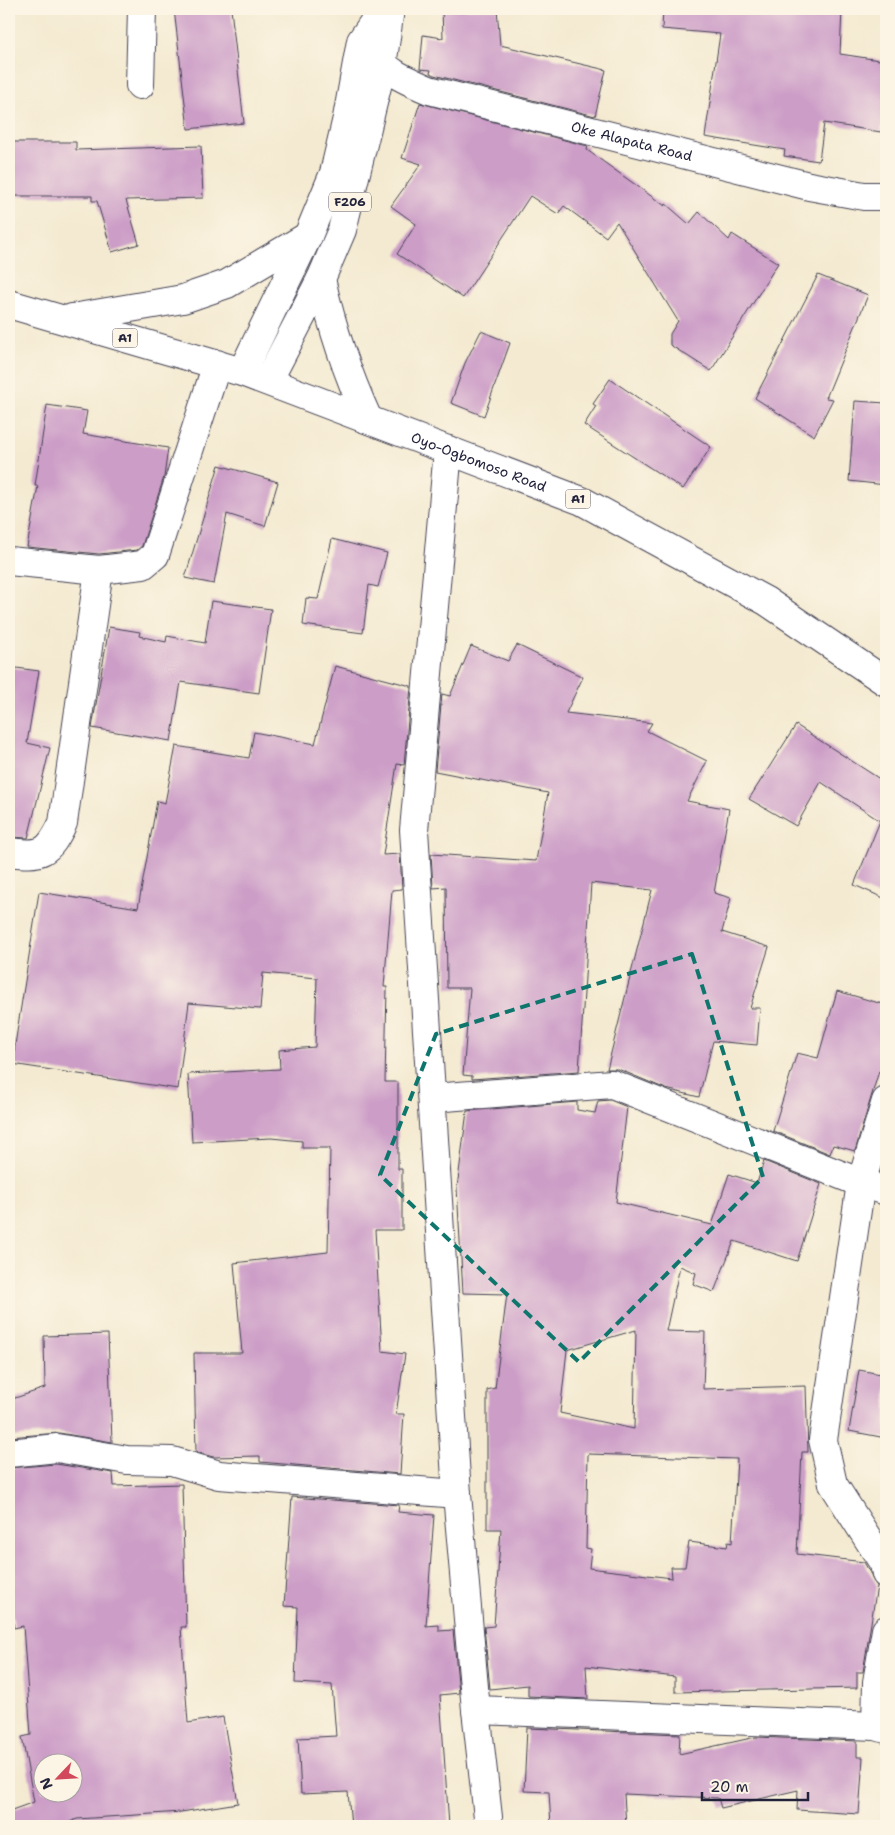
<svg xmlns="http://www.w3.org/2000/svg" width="895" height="1835" font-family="'Shantell Sans',sans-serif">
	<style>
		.building { fill: #cc9dc7; fill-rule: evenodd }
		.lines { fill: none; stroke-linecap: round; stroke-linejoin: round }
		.minor-casing { stroke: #424052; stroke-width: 30 }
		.major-casing { stroke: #424052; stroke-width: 30 }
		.highway-casing { stroke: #424052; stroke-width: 30 }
		.minor { stroke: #fff; stroke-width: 28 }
		.major { stroke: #fff; stroke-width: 28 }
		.highway { stroke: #fff; stroke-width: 28 }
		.marked { fill: none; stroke: #0f766e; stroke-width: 4; stroke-dasharray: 10 6; stroke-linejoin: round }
		.labels { text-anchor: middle; stroke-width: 4; stroke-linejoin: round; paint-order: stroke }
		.shield { fill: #fcf5e5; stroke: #63616e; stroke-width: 1 }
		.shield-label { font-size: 12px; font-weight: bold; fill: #22223b }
		.street-label { font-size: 14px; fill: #22223b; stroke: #fcf5e5 }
	</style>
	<rect width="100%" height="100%" fill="#fcf5e5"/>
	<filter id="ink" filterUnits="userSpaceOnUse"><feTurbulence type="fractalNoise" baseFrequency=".02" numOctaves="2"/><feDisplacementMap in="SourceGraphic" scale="10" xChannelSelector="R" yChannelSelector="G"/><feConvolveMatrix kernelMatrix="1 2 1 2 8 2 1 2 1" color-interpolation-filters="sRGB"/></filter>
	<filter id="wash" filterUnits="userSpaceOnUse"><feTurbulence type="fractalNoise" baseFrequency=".0096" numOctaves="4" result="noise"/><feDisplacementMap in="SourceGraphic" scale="20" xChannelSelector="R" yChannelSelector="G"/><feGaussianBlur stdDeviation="1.12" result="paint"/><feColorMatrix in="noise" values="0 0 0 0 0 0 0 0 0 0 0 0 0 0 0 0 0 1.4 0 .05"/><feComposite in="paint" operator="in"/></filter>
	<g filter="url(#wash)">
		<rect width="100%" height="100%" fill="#f4ead1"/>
		<g id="blocks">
			<g class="building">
				<path d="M174 9H231L244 123 188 129Z"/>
				<path d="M442 9H497L500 45 606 70 595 116 434 75 430 73 431 70 420 69 423 35 443 38Z"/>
				<path d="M663 9H842L840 54 886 61V97L881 132 824 123 819 161 784 156 785 150 705 137 720 34 662 29Z"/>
				<path d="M420 103 588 146 587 150 665 206 666 204 689 224 699 212 729 240 732 234 778 263 711 371 670 345V334L678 321 617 222 606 237 564 206 558 214 530 196 463 298 397 254 416 224 391 206 421 164 402 158Z"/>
				<path d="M9 142H76V150L201 146 203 198 126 200 139 244 112 252 97 201H92V196H9Z"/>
				<path d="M818 275 868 295 826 398 833 399 814 436 755 398Z"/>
				<path d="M481 331 510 343 484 416 451 403 465 363Z"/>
				<path d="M610 379 711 447 683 489 584 425 596 406 593 404Z"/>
				<path d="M855 401 886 403V485L849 481Z"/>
				<path d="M47 405 87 411 83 434 168 448 164 477 142 546 137 550 99 554 27 547 38 486H35Z"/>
				<path d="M219 465 278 482 265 526 227 514 214 584 185 578Z"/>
				<path d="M332 539 387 553 378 587 369 585 363 633 303 625 306 598 318 599Z"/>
				<path d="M211 601 271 609 259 693 181 682 171 741 92 728 109 627 140 632 139 636 166 642 167 636 205 643Z"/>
				<path d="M517 645 583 677 566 713 652 723 647 731 707 761 687 801 729 809 714 893 731 898 722 932 769 947 750 1008H760L757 1045 713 1041 699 1097 666 1089 618 1069H607L652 890 591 883 579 1071 472 1079V1076L463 1075 470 988H447L446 887 433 888 431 854 536 861 548 793 435 771 442 694 450 696 471 646 508 661Z"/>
				<path d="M335 666 411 686 404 765 397 764 383 855 400 854 402 889 392 890 384 987H387L385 1082H398V1169H402V1230H375L382 1351 405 1354 396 1414H404L400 1474 260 1462V1456L213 1457 196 1452 194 1353H242L234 1263 328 1252 330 1148H302V1141L271 1138 192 1142 188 1074 280 1069 279 1050 315 1047 317 978 263 973 260 1009 189 1003 178 1089 12 1064 39 892 138 908 157 801 165 803 176 746 249 758 254 732 315 744Z"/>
				<path d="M9 667 39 671 27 743 50 748 28 838 9 837Z"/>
				<path d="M796 725 886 783V899L854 885 880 821 821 782 796 826 749 799Z"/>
				<path d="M837 991 886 1005V1073L879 1071 855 1151 833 1145 830 1154 773 1131 797 1053 818 1058Z"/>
				<path d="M610 1100 627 1107 616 1202 712 1225 729 1174 757 1183 764 1161 821 1184 797 1261 734 1241 714 1292 693 1284 696 1273 680 1266 666 1331 705 1332 703 1389 806 1386 808 1452H802L797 1554 864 1562 877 1586 863 1672H857V1688L675 1692V1677L586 1666 588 1699 528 1696V1685L490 1689 484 1627 494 1626 501 1529H487V1390L495 1388 507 1294 463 1293 457 1188 467 1111 577 1102V1110L595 1113 598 1101ZM636 1330 634 1429 560 1413 567 1350ZM588 1454 737 1459 732 1543 728 1542 727 1547 689 1542 685 1567H671L672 1578 589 1568 591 1549 586 1548Z"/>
				<path d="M108 1334 112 1442 59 1433 9 1437V1400L45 1388 44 1336Z"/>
				<path d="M859 1370 886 1375V1438L849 1431Z"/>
				<path d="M56 1464 113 1473 114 1486 182 1484 186 1627H181L188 1723 223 1717 238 1803 181 1812 77 1819 60 1826H9V1811L34 1802 22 1737 31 1735 23 1626 14 1628 9 1596V1468ZM42 1762H72V1792H42Z"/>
				<path d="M292 1497 399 1505 398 1512 434 1515 426 1626 439 1625V1631L453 1630 459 1693 440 1695 449 1826H351L348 1792 301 1794 298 1738 336 1736 332 1685 295 1683 298 1607 284 1606Z"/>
				<path d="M527 1728 680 1734 679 1754 756 1737 857 1741V1757H863L859 1814 797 1810 798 1790 721 1808 718 1798 624 1794 626 1826H551L549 1792 524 1791Z"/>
			</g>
		</g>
	</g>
	<g filter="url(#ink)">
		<use href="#blocks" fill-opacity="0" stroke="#424052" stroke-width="1"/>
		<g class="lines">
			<defs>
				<g id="minor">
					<path id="s1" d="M367 48C387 72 401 78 429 90L809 186 864 196H886"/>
					<path d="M140 85 142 9"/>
					<path d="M448 450 414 830 457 1494 476 1710 489 1826"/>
					<path d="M9 561 99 570 143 565 155 555 217 364"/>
					<path d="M9 852C42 856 48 854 63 823L99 570"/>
					<path d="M432 1098 612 1084 861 1183 886 1191"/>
					<path d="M886 1101 861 1183 823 1440 833 1484 884 1564 886 1574"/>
					<path d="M9 1453 57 1448 127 1460 172 1461 219 1475 457 1494"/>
					<path d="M476 1710 876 1726 886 1729"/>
					<path d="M876 1726 877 1682 886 1630"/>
				</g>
				<g id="major">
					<path d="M242 372 308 236 334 173 347 118 361 41 383 9"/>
					<path d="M268 381 321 279 342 230 382 66 390 9"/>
				</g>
				<g id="highway">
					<path d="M321 279C332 328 347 373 368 419"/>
					<path id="s2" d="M9 304 242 372 582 501 766 601 886 682"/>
					<path d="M72 318 183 299 227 284 308 236"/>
				</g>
			</defs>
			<use href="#minor" class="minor-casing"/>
			<use href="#major" class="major-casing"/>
			<use href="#highway" class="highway-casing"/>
			<use href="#minor" class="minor"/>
			<use href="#major" class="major"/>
			<use href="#highway" class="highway"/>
		</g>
	</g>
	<path class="marked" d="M692 954 763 1177 579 1362 380 1175 436 1034Z"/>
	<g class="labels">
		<g class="shield">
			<rect x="329" y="192.5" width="42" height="19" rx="4"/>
			<rect x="112.5" y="328.5" width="25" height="19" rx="4"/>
			<rect x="565.5" y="489.5" width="25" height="19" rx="4"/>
		</g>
		<g class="shield-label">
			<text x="350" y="206">F206</text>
			<text x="125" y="342">A1</text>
			<text x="578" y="503">A1</text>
		</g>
		<g class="street-label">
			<text dy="5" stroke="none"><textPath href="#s1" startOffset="285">Oke Alapata Road</textPath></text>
			<text dy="5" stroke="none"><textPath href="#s2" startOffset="496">Oyo-Ogbomoso Road</textPath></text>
		</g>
	</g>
	<rect width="895" height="1835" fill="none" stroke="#fcf5e5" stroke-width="30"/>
	<g transform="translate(58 1778) rotate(245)"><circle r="24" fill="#fcf5e5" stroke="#a5a1a1"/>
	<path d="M0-4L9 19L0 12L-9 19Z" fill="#d1495b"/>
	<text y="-8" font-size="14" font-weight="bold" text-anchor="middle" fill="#22223b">N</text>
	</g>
	<path d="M702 1792v8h106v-8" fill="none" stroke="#22223b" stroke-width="2.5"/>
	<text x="710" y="1792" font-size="15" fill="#22223b" stroke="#fcf5e5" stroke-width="4" paint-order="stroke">20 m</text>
</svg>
